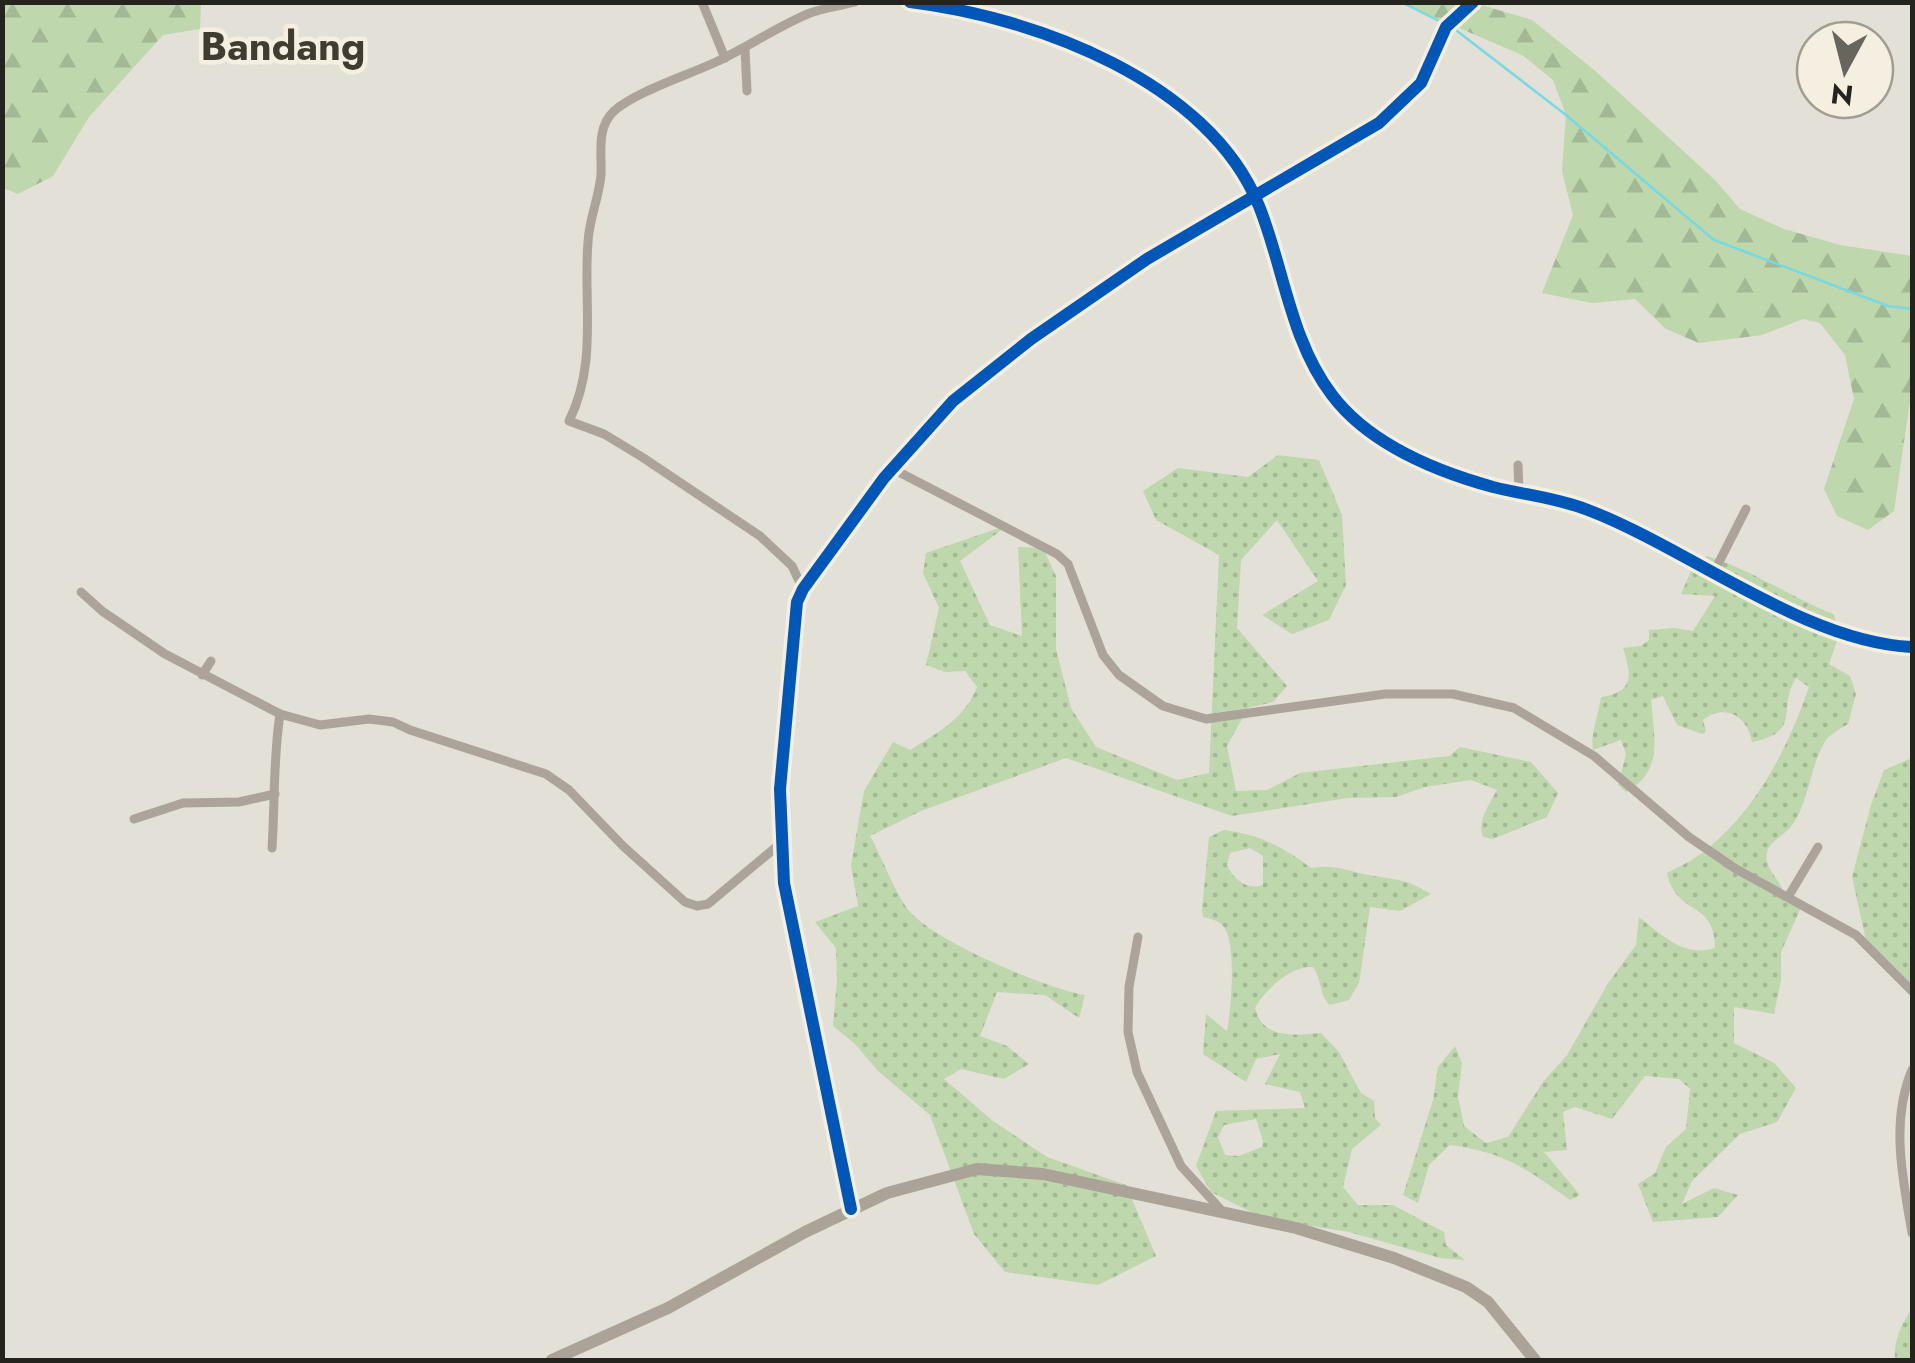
<svg xmlns="http://www.w3.org/2000/svg" width="1915" height="1363" font-family="Jost,sans-serif">
	<style>
		.grass { fill: url(#grass-dots); fill-rule: evenodd }
		.forest { fill: url(#forest-firs) }
		.lines { fill: none; stroke-linecap: round; stroke-linejoin: round }
		.stream { stroke: #76dae3; stroke-width: 2.5 }
		.street { stroke: #aca49a; stroke-width: 9 }
		.secondary { stroke: #aba397; stroke-width: 12 }
		.cycleway-casing { stroke: #f5efe1; stroke-width: 19 }
		.cycleway { stroke: #0057b8; stroke-width: 12 }
		.labels { text-anchor: middle; stroke-width: 9; stroke-linejoin: round; paint-order: stroke }
		.quarter-label { font-size: 40px; font-weight: bold; fill: #413c31; stroke: #f5efe1 }
	</style>
	<defs>
		<pattern id="grass-dots" width="8" height="8" patternUnits="userSpaceOnUse" patternTransform="scale(2.5)"><rect width="8" height="8" fill="#bed7ac"/><path d="M2 2h.1M6 6h.1" fill="none" stroke="#a3b894" stroke-width="1.8" stroke-linecap="round"/></pattern>
		<pattern id="forest-firs" width="22" height="20" patternUnits="userSpaceOnUse" patternTransform="scale(2.5)"><rect width="22" height="20" fill="#bed7ac"/><path d="M5 1l3.5 6h-7zM16 11l3.5 6h-7z" fill="#a3b894"/></pattern>
	</defs>
	<rect width="100%" height="100%" fill="#e3e0d8"/>
	<g class="grass">
		<path d="M1278 455 1319 460 1342 515 1346 585 1329 620 1292 634 1262 615 1318 581 1277 520 1241 560 1237 628 1287 686 1273 702 1248 708 1227 746 1236 791 1267 790 1300 773 1449 756 1460 747 1531 762 1558 793 1547 817 1493 839 1483 837C1477 821 1489 805 1497 790L1471 780 1425 787 1396 797 1348 798 1232 816 1066 758 921 811 870 836C882 857 895 894 910 912 937 942 1044 988 1085 995L1079 1018 1045 995 997 992 980 1036 1007 1046 1029 1064 1004 1079 961 1069 944 1079 993 1121 1047 1157 1126 1185 1156 1256 1098 1285 1005 1272 974 1234 930 1115 878 1071 855 1044 833 1026 837 981 836 948 815 922 858 906 851 865 864 791 893 742 910 750C939 732 964 719 977 687L965 671 945 672 926 665 939 608 923 573 926 553 1008 525 960 561 990 625 1022 636 1018 547 1043 548 1056 576V649L1071 708 1096 747 1177 780 1209 773 1219 555 1156 520 1143 491 1178 468 1248 477Z"/>
		<path d="M1707 556C1752 570 1789 596 1833 614L1840 632 1829 664 1850 676 1856 694 1848 724C1840 729 1828 735 1824 743 1810 768 1809 800 1793 824 1786 835 1770 840 1767 852 1763 868 1780 879 1784 893L1803 903 1781 952V980L1774 1014 1734 1007V1043L1774 1063 1796 1088 1777 1122 1740 1134 1692 1181 1682 1204 1714 1188 1738 1195 1718 1217 1653 1222 1638 1184 1655 1173 1666 1147 1686 1129 1690 1089 1679 1079 1645 1076 1612 1119 1575 1107 1563 1112 1567 1150 1544 1152 1580 1195 1570 1200C1527 1169 1504 1152 1450 1145L1429 1165 1418 1203 1403 1195 1433 1100 1438 1067 1455 1046 1462 1063 1458 1097 1464 1126 1486 1143 1508 1137 1543 1082 1567 1055 1609 982 1636 945 1639 917C1662 935 1684 958 1715 948 1715 899 1676 917 1667 873 1680 866 1696 859 1707 849 1758 808 1788 747 1809 687L1796 678C1776 709 1804 731 1752 742 1748 716 1724 703 1703 720L1706 732 1702 734 1677 725 1663 696 1651 700C1654 738 1664 771 1626 792L1618 785 1626 754 1621 740 1593 750C1590 731 1599 716 1601 697 1634 692 1632 676 1623 648L1641 646 1649 640V630L1674 628 1693 631 1715 596 1681 594 1695 562Z"/>
		<path d="M1912 758V986L1867 945 1852 877 1871 805 1884 770Z"/>
		<path d="M1224 830C1258 834 1284 847 1311 868 1340 865 1342 870 1368 875 1400 881 1402 877 1431 894L1400 911 1370 907 1359 983 1349 1000 1330 1005C1319 996 1322 978 1313 967 1290 966 1266 989 1255 1008 1263 1040 1294 1035 1321 1033L1339 1052 1361 1093 1374 1101 1375 1118 1381 1125 1352 1149 1343 1187 1358 1205H1393L1444 1232 1446 1245 1465 1260 1440 1258 1349 1232 1263 1218 1211 1192 1196 1166 1216 1111 1305 1108 1300 1092 1265 1084 1280 1054 1256 1059 1246 1082 1203 1054 1206 1014 1227 1031C1231 1009 1237 945 1224 927 1218 920 1212 919 1203 917L1202 909 1209 837ZM1250 848 1263 856V885C1247 891 1233 879 1227 865L1230 853ZM1256 1119 1263 1141 1262 1147 1239 1156 1225 1155 1218 1137 1224 1125Z"/>
		<path d="M1912 1309V1360H1895C1893 1342 1901 1324 1912 1309Z"/>
	</g>
	<g class="forest">
		<path d="M2 3H201L200 29 163 35 89 117 53 176 18 194 3 188Z"/>
		<path d="M1401 3H1475L1532 20 1593 69 1667 136 1716 181 1740 209 1784 229 1840 245 1912 256V387L1894 511 1868 530 1837 516 1824 489 1854 399 1845 355 1820 323 1803 319 1762 335 1699 343 1666 329 1635 299 1592 303 1542 293 1573 215 1562 171 1566 115 1553 80 1522 55Z"/>
	</g>
	<g class="lines">
		<g class="stream">
			<path d="M1401 2 1445 24"/>
			<path d="M1452 27 1566 115 1714 240 1888 306 1912 309"/>
		</g>
		<g class="street">
			<path d="M702 2 725 58"/>
			<path d="M910 2C1034 17 1209 81 1259 206 1284 268 1290 340 1332 395 1369 444 1435 471 1493 487 1525 495 1558 498 1588 510 1690 549 1804 642 1912 647"/>
			<path d="M745 49 747 91"/>
			<path d="M1518 465 1519 492"/>
			<path d="M893 469 1057 554 1068 564 1103 655 1119 675 1163 706 1206 719 1385 694H1453L1514 708 1594 756 1689 837 1736 869 1856 935 1912 991"/>
			<path d="M1714 572 1746 509"/>
			<path d="M803 589 792 566 760 536 642 457 604 434 569 421C598 363 583 303 588 242 589 219 599 198 601 175 602 153 596 128 614 111 635 92 688 75 716 62 748 47 778 26 810 13 824 8 840 6 855 2"/>
			<path d="M81 592 102 611 165 654 280 714 320 725 369 719 393 722 410 730 546 774 569 790 623 846 685 902 697 906 708 904 781 843"/>
			<path d="M202 675 211 661"/>
			<path d="M134 819 183 803 239 802 275 794"/>
			<path d="M272 848C275 803 273 759 280 714"/>
			<path d="M1788 897 1818 847"/>
			<path d="M1138 937 1129 987 1128 1032 1137 1072 1181 1166 1223 1212"/>
			<path d="M1912 1070C1890 1121 1903 1180 1912 1233"/>
			<path d="M851 1209 784 883 780 789 797 602 803 589 884 478 953 401 1031 339 1147 259 1379 123 1421 83 1446 27 1473 2"/>
		</g>
		<path class="secondary" d="M552 1360 668 1308 805 1232 887 1193 977 1169 1043 1174 1296 1228 1394 1258 1466 1287 1488 1302 1535 1360"/>
		<defs>
			<g id="cycleway">
				<path d="M910 2C1034 17 1209 81 1259 206 1284 268 1290 340 1332 395 1369 444 1435 471 1493 487 1525 495 1558 498 1588 510 1690 549 1804 642 1912 647"/>
				<path d="M851 1209 784 883 780 789 797 602 803 589 884 478 953 401 1031 339 1147 259 1379 123 1421 83 1446 27 1473 2"/>
			</g>
		</defs>
		<use href="#cycleway" class="cycleway-casing"/>
		<use href="#cycleway" class="cycleway"/>
	</g>
	<g class="labels">
		<g class="quarter-label">
			<text x="283" y="60">Bandang</text>
		</g>
	</g>
	<rect width="1915" height="1363" fill="none" stroke="#25231e" stroke-width="10"/>
	<g transform="translate(1845 70) rotate(187)"><circle r="48" fill="#f5efe1" stroke="#a29d93" stroke-width="2.5"/>
	<path d="M0-8L18 38L0 25L-18 38Z" fill="#68655f"/>
	<text y="-15" font-size="28" font-weight="bold" text-anchor="middle" fill="#25231e">N</text>
	</g>
</svg>
